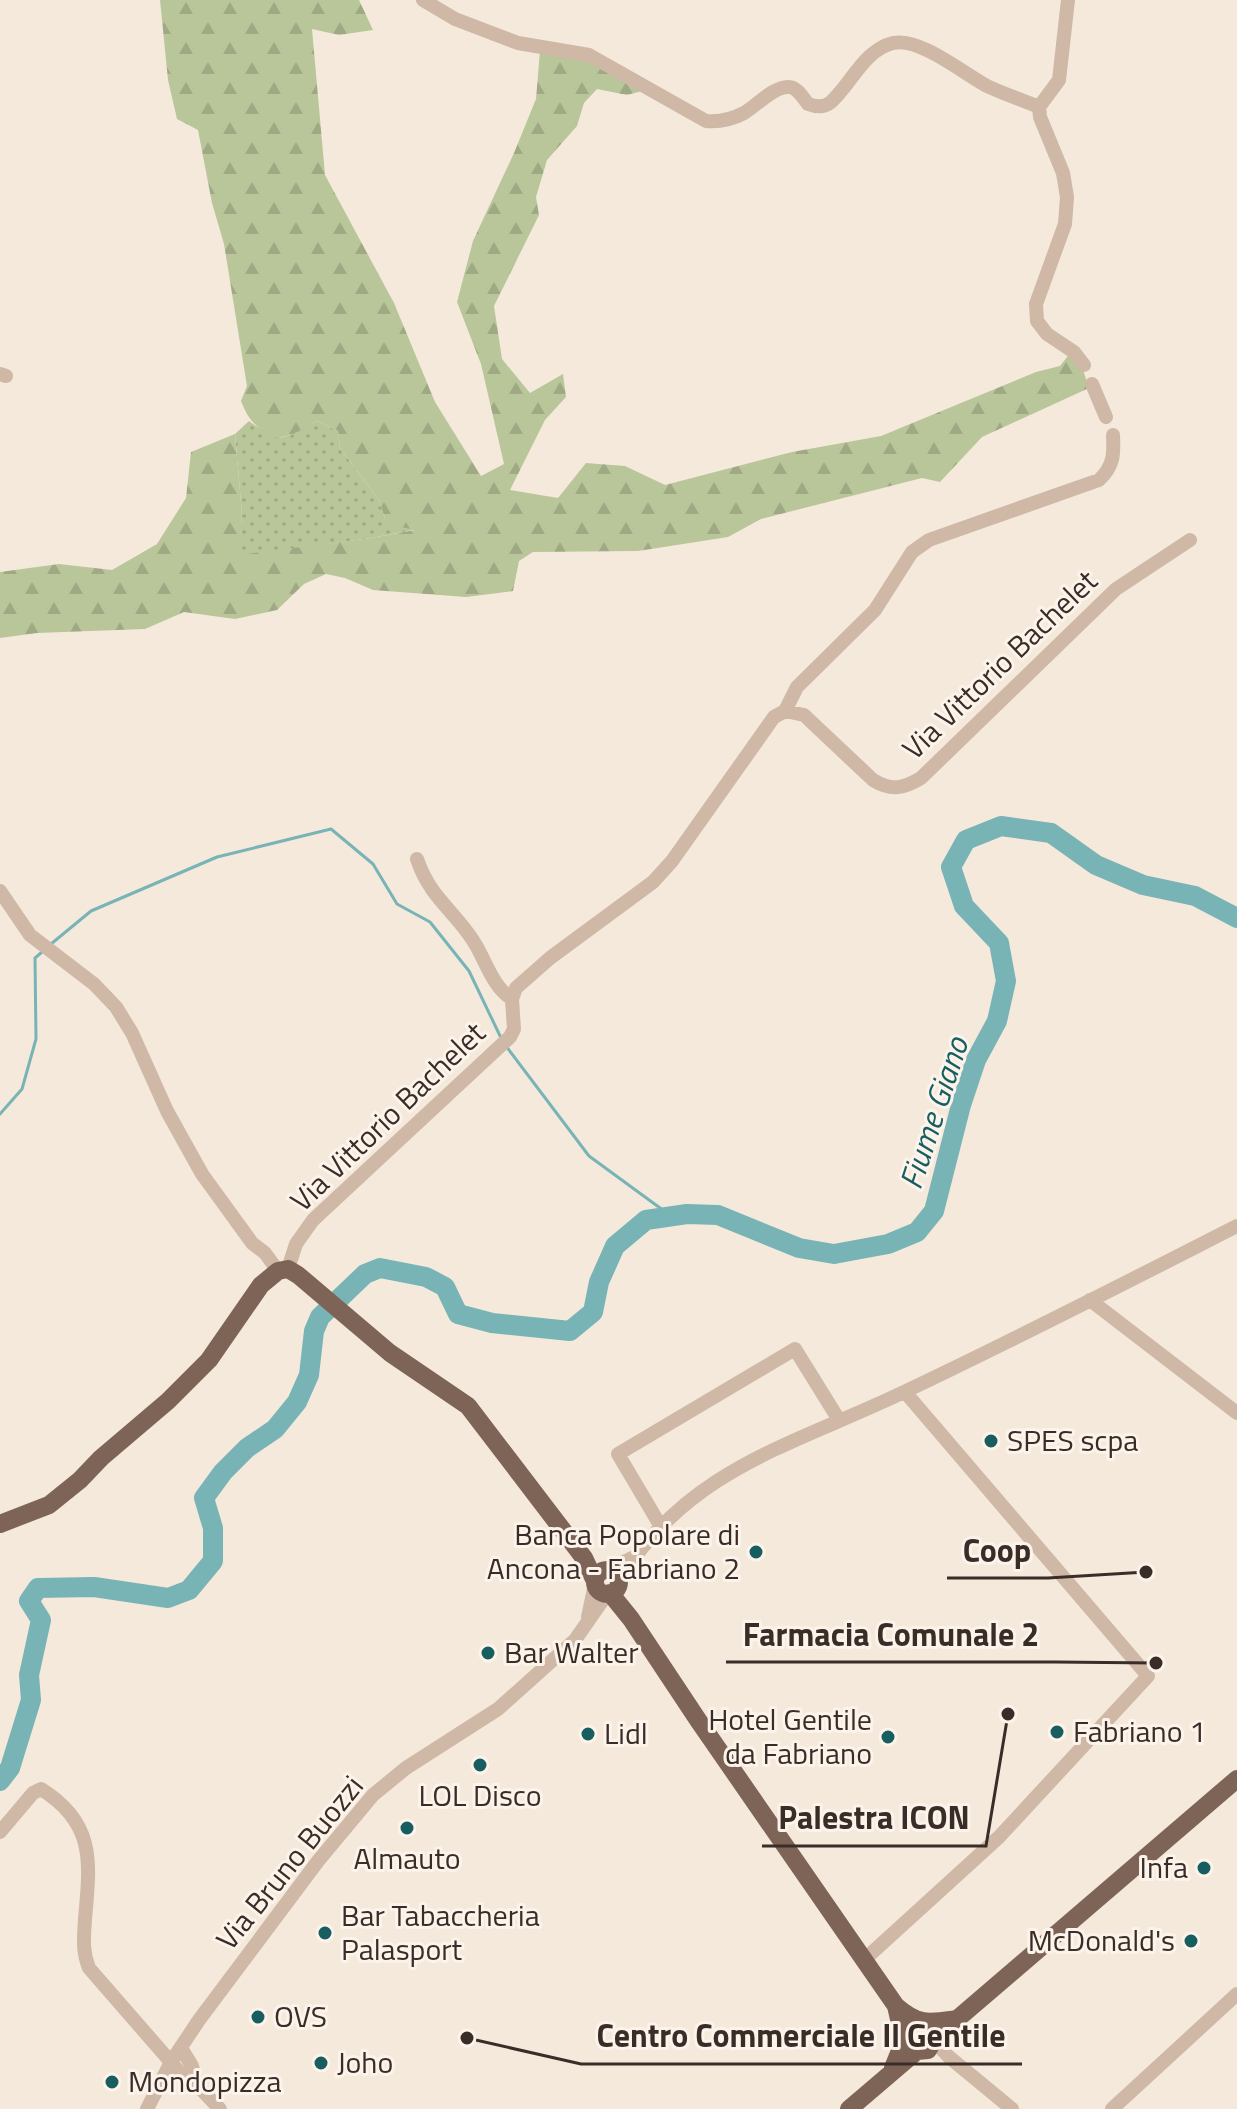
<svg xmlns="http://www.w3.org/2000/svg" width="1237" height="2109" font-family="'Titillium Web',sans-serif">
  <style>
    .grass { fill: url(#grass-dots) }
    .forest { fill: url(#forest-firs) }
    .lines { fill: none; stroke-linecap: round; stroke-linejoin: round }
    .stream { stroke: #78b4b6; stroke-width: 3 }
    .river { stroke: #78b4b6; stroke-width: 20 }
    .minor { stroke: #cfb8a6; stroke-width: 14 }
    .major { stroke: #7e6457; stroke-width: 18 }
    .poi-dot { fill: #185e61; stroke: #fcf3ea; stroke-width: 3 }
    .labels { text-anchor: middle; stroke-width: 6; stroke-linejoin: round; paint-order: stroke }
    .street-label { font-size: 30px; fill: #3a2d28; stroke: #fcf3ea }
    .poi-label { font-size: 30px; fill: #3a2d28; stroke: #fcf3ea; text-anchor: start }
    .water-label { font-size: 32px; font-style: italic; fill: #185e61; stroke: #fcf3ea }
    .leader { fill: none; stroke: #3a2d28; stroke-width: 3 }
    .callout-dot { fill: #3a2d28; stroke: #fcf3ea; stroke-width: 3 }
    .callout-label { font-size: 32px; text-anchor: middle; font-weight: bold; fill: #3a2d28; stroke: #fcf3ea; stroke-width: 6; stroke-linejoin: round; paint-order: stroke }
  </style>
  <defs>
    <pattern id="grass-dots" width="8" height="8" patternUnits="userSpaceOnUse" patternTransform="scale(2)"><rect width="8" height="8" fill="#b8c69a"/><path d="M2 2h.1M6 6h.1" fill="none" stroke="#9faa85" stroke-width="1.8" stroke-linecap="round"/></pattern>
    <pattern id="forest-firs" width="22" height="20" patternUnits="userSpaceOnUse" patternTransform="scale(2)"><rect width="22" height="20" fill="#b8c69a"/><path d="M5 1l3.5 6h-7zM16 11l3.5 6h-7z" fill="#9faa85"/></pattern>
  </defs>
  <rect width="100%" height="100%" fill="#f5e9dc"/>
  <!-- grass -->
  <path class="grass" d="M 249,421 C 283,446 282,439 317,421 L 338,431 L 340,448 L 379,500 L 385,519 L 419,529 L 371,538 L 238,556 L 242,514 L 235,434 Z"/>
  <!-- forest -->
  <path class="forest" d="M 160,0 L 359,0 L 373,30 L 339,35 L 312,29 L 325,175 L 394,303 L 435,402 L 481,476 L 504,464 L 481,364 L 457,302 L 473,241 L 514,153 L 536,99 L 540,51 L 581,58 L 646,90 L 627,95 L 597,89 L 584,103 L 577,126 L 547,160 L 536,197 L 539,215 L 494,306 L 502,359 L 530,393 L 563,374 L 566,397 L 545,420 L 510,490 L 558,498 L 586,463 L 625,466 L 665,485 L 792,452 L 881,436 L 1036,372 L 1060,366 L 1071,352 L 1082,367 L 1089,388 L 982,437 L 940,482 L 922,478 L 761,519 L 728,537 L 638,551 L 533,552 L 519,561 L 513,591 L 466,597 L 373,590 L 345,578 L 326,574 L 304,584 L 277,610 L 235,619 L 184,612 L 145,629 L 37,633 L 0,638 L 0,572 L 59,564 L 112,570 L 157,544 L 186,498 L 191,452 L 235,434 L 242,514 L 239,555 L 371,538 L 415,530 L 392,525 L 385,519 L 379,500 L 340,448 L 338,431 L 317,421 C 300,430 282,445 264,432 C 251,422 247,416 241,401 L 247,386 L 224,244 L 212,203 L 198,130 L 177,119 L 168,80 Z"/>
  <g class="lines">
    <!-- stream -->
    <path class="stream" d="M 51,944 L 91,911 L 217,857 L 331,829 L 373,864 L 397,904 L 430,922 L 469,971 L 502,1040
      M 506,1046 L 589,1156 L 671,1216
      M 0,1114 L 22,1089 L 36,1039 L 35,958 L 42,952"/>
    <!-- river -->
    <path class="river" d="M 0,1781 L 10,1768 L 31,1700 L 29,1675 L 41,1620 L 29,1601 L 38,1588 L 94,1587 L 168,1598 L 189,1590 L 213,1561 L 213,1528 L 204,1498 L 223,1472 L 247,1448 L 275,1429 L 297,1402 L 309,1375 L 314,1331 L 320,1317 L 365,1274 L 380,1268 L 426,1277 L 445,1287 L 458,1314 L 492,1323 L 570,1331 L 593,1312 L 599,1282 L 615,1246 L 646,1220 L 687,1214 L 718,1215 L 799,1248 L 834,1254 L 888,1244 L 917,1232 L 934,1211 L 961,1105 L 976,1060 L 997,1021 L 1006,981 L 999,943 L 964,906 L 951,867 L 966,840 L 1001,826 L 1051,833 L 1096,865 L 1143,885 L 1195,896 L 1237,918"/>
    <!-- minor -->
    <path class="minor" d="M 423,0 L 455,19 L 518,43 L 589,55 L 706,121 C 720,122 731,120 744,113 C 756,106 774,86 789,87 C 797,87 803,98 808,104 C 816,107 824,108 831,102 C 851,84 864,50 893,43 C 920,37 964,74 987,86 C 1004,94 1022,100 1039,107
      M 1068,0 L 1059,80 L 1039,107 L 1040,117 L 1063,173 L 1067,197 L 1065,224 L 1036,304 L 1037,321 L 1047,334 L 1074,352 L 1084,365
      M 0,374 L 6,376
      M 1092,384 L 1106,417
      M 785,711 L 797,687 L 875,610 L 912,552 L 929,540 L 1099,480 C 1114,466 1114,454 1113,435
      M 417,859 C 430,898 454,910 474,942 C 486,961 492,986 512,999
      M 0,891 L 30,935 L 94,984 L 116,1007 L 132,1033 L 167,1111 L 202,1174 L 252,1243 L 265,1253 L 278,1271
      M 288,1269 L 296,1244 L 313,1220 L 510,1037 L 514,1029 L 512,999 L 516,988 L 550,958 L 653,882 L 672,861 L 774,717 L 785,711 L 804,715 L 873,780 C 891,791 903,789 921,778 L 1116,589 L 1190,540
      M 1090,1300 L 1237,1413
      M 660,1525 L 618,1454 L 795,1349 L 839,1420
      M 604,1571 L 632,1558
      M 619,1580 C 690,1467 794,1445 906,1391 C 1018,1338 1127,1282 1237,1226
      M 588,1617 L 595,1584
      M 0,1832 L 33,1793 L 41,1789 C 96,1823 90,1863 85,1919 C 84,1937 82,1951 89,1968 L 183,2076 L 197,2085 L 220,2109
      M 865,1959 L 999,1837 L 1148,1676 L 905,1392
      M 934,2041 L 949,2057 L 1012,2109
      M 181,2048 L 192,2066 L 197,2085
      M 147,2109 L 171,2062 L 199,2020 L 318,1861 L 373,1795 L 406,1768 L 498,1709 L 575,1640 L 607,1594
      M 1112,2109 L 1237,1994"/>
    <!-- major -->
    <path class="major" d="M 0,1524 L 49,1505 L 80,1480 L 101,1458 L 168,1401 L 209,1360 L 261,1285 L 278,1271 L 288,1269 L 298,1275 L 390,1353 L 468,1406 L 584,1558 L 595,1581
      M595 1582a12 12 0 1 1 24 0a12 12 0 1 1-24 0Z
      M 610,1593 L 631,1619 L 698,1720 L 896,2006 C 919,2026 929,2023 958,2019
      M 893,2068 L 904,2041 L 896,2006
      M 849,2109 L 917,2051 L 928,2050 L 935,2038 L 1237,1779"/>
  </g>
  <!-- markers -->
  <g class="poi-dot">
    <circle cx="991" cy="1441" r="8"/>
    <circle cx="756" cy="1552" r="8"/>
    <circle cx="488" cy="1653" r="8"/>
    <circle cx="1057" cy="1732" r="8"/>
    <circle cx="588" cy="1734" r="8"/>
    <circle cx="888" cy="1737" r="8"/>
    <circle cx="480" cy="1765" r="8"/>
    <circle cx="407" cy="1828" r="8"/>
    <circle cx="1204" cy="1868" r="8"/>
    <circle cx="325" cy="1933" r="8"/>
    <circle cx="1191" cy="1941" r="8"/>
    <circle cx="258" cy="2017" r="8"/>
    <circle cx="321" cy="2063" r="8"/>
    <circle cx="112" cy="2082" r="8"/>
  </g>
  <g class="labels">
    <!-- street labels -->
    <g class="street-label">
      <text transform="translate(1000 665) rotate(-44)" y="10">Via Vittorio Bachelet</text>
      <text transform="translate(388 1117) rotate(-44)" y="10">Via Vittorio Bachelet</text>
      <text transform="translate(290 1863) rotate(-51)" y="10">Via Bruno Buozzi</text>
    </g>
    <!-- poi labels -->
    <g class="poi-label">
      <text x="1007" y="1451">SPES scpa</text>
      <text x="740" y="1545" text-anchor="end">Banca Popolare di<tspan x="740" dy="34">Ancona - Fabriano 2</tspan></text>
      <text x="504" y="1663">Bar Walter</text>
      <text x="872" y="1730" text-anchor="end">Hotel Gentile<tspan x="872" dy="34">da Fabriano</tspan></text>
      <text x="1073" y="1742">Fabriano 1</text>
      <text x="604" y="1744">Lidl</text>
      <text x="480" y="1806" text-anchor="middle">LOL Disco</text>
      <text x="407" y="1869" text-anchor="middle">Almauto</text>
      <text x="1188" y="1878" text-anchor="end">Infa</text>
      <text x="341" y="1926">Bar Tabaccheria<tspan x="341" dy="34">Palasport</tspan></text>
      <text x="1175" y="1951" text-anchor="end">McDonald's</text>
      <text x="274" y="2027">OVS</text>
      <text x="337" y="2073">Joho</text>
      <text x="128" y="2092">Mondopizza</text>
    </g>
    <!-- water labels -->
    <g class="water-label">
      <text transform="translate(934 1113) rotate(-72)" y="11">Fiume Giano</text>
    </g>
  </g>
  <!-- callouts -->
  <path class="leader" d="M1146 1572L1048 1578H947M1156 1663L1055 1662H726M1008 1714L986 1846H762M467 2038L581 2064H1022"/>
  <g class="callout-dot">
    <circle cx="1146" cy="1572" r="8"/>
    <circle cx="1156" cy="1663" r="8"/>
    <circle cx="1008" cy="1714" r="8"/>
    <circle cx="467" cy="2038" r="8"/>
  </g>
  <g class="callout-label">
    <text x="997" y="1562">Coop</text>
    <text x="891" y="1646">Farmacia Comunale 2</text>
    <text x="874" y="1829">Palestra ICON</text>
    <text x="801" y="2047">Centro Commerciale Il Gentile</text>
  </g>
</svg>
